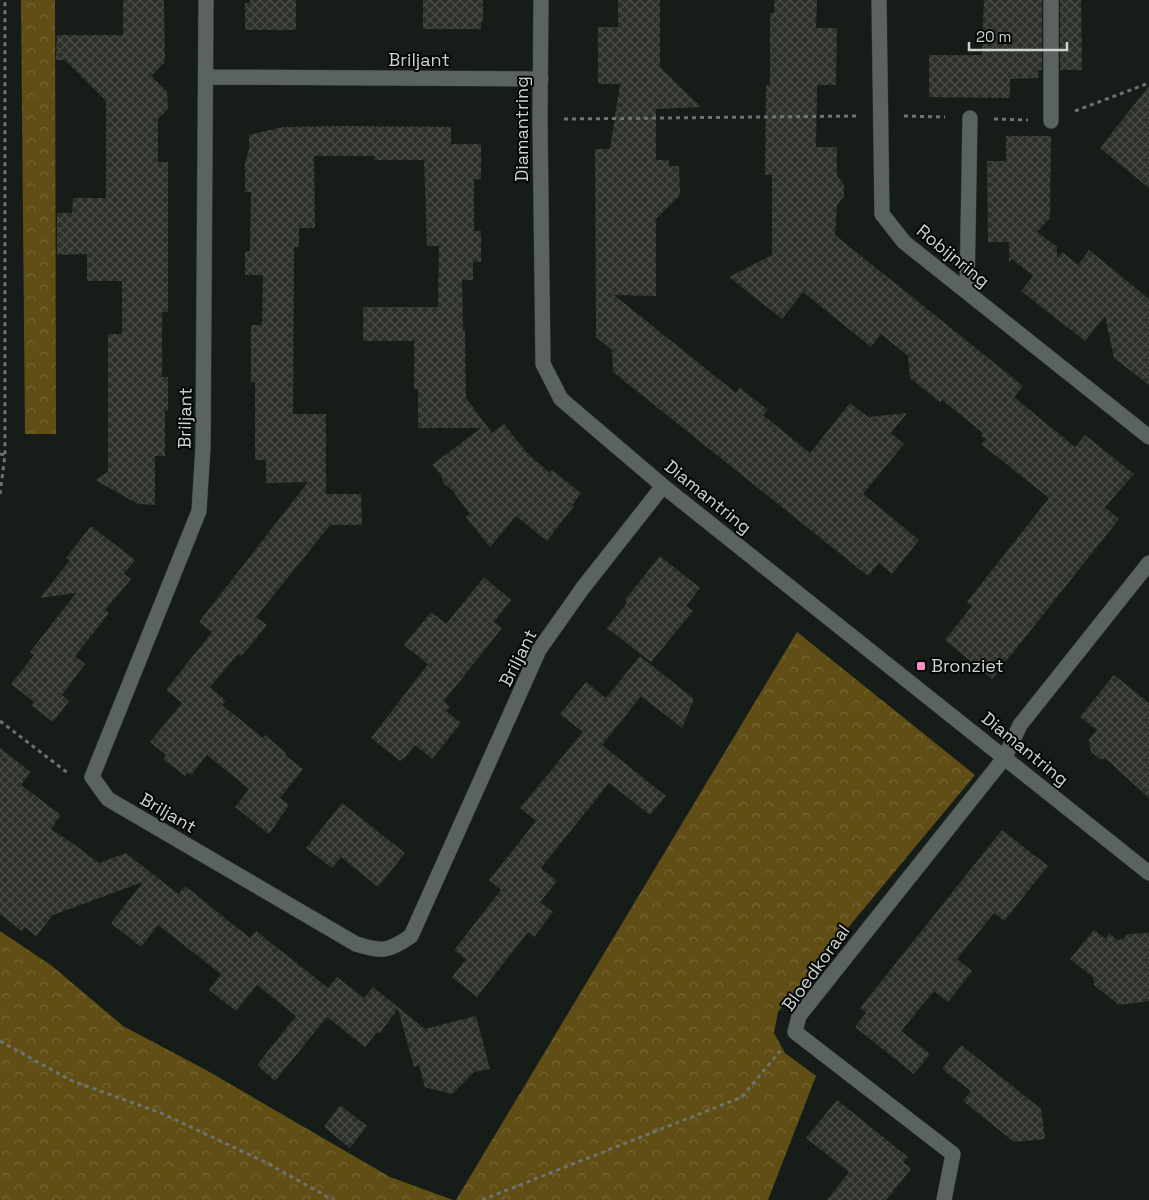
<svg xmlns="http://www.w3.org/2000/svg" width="1149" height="1200" font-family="'Space Grotesk',sans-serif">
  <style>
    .forest { fill: url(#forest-crowns) }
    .building { fill: url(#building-cross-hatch) }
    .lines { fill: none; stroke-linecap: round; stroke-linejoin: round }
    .minor-casing { stroke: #343836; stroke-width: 16 }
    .path { stroke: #6d7370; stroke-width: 3; stroke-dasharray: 4 4; stroke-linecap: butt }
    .minor { stroke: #5b635e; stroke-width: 15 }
    .poi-dot { fill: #fb8fc4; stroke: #040705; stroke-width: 2 }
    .labels { text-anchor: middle; stroke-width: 4; stroke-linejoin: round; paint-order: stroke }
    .street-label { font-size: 18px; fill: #ced3d0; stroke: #040705 }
    .poi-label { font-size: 18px; fill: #ced3d0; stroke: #040705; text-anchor: start }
  </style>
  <defs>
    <pattern id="forest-crowns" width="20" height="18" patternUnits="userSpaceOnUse" patternTransform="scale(1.25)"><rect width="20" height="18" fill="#604e15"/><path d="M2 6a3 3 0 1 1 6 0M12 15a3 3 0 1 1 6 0" fill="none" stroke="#766736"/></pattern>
    <pattern id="building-cross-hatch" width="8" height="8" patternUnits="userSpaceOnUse" patternTransform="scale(1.25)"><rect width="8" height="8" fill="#2d3028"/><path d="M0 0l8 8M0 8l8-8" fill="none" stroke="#4a4d46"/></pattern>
  </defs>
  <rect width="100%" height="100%" fill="#161d19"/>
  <!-- forest -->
  <path class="forest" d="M 21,0 L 55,0 L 56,434 L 25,434 Z
    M 797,632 L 975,775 L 778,1012 L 774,1033 L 785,1053 L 816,1076 L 768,1200 L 456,1200 Z
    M 0,931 L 52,966 L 123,1026 L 206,1070 L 390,1177 L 453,1200 L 0,1200 Z"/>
  <!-- building -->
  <path class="building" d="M 123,0 L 164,0 L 165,62 L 151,76 L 167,91 L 168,109 L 158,119 L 158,162 L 168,162 L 168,312 L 162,312 L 162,377 L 168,377 L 168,411 L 165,411 L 165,456 L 155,456 L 155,505 L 138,504 L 95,480 L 108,472 L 108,334 L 122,334 L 122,281 L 87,281 L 87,254 L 57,255 L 57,213 L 72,213 L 73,198 L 106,198 L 106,101 L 65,60 L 56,60 L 57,35 L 123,35 Z
    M 250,0 L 296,0 L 296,30 L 245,30 L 245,3 L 250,3 Z
    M 423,0 L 483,0 L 483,20 L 481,22 L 481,29 L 423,29 Z
    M 618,0 L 660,0 L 660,67 L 701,107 L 656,109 L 656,160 L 669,160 L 669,166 L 679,166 L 680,195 L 656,219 L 656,296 L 614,295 L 736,393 L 740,388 L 768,410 L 763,415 L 810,453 L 850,403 L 868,417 L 907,413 L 891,433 L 904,444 L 863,494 L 919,540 L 892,574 L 879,563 L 868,576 L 613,372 L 612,350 L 596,337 L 595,149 L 610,149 L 620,84 L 598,84 L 598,27 L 618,27 Z
    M 774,0 L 817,0 L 816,28 L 837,28 L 836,85 L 817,85 L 816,147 L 837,147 L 837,176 L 844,185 L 844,196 L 837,205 L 835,235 L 1023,386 L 1014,397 L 1075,447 L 1085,435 L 1134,474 L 1105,507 L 1119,519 L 992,679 L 945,640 L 972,606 L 967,602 L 1049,498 L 981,444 L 986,439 L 981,436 L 983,433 L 942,400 L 940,402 L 910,378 L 908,356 L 881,334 L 871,347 L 803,292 L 782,319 L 729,277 L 772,255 L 772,175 L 765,175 L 766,85 L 770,85 L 770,13 L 774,13 Z
    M 984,0 L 1042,0 L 1042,70 L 1038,70 L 1039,78 L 1010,79 L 1010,98 L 929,97 L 929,55 L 982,55 Z
    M 1060,0 L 1081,0 L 1082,70 L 1060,70 Z
    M 1149,86 L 1149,188 L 1100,148 Z
    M 343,126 L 451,127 L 451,144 L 481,144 L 481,179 L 474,180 L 474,231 L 481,231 L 481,262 L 473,261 L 473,280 L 462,280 L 463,330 L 465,330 L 466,398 L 492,433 L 504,424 L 527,453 L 550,473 L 552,470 L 581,493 L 572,505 L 574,506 L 547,541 L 516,516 L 490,547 L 466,517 L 470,514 L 451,489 L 444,484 L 441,475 L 432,465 L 481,428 L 418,428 L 418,389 L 414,389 L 414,341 L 363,341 L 363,307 L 438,307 L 439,246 L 427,246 L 424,160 L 375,160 L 375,156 L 314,156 L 315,228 L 299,228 L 299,247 L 294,247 L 293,414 L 326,414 L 326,494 L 361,494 L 362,525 L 330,525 L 256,617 L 267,625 L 241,657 L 238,654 L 210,687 L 226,701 L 222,705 L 263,738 L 265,735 L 286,753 L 285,755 L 303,769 L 280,798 L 289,805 L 269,834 L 235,807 L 249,789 L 207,755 L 191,775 L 187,772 L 185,776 L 163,759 L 166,755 L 150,742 L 182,703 L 166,690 L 212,632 L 199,622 L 308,482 L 266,483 L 266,460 L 255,460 L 255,382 L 251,382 L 251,325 L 262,325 L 263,275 L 245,275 L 245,252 L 250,251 L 251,192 L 245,192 L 245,163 L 249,149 L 249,135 L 283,127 Z
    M 1006,136 L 1051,136 L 1050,218 L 1037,232 L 1057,247 L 1057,259 L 1062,252 L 1078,265 L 1089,250 L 1149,299 L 1149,385 L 1114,358 L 1105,316 L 1085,341 L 1021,291 L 1033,276 L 1012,259 L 1009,262 L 1009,242 L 988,242 L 987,161 L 1006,161 Z
    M 91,526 L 135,560 L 124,574 L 131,579 L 105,610 L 109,613 L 75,656 L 85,664 L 62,695 L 69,701 L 53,722 L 32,706 L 34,702 L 11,684 L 34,655 L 30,652 L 76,593 L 40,598 L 70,560 L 66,558 Z
    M 660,556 L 700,588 L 686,606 L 693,611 L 651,662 L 607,628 L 627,603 L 625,600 Z
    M 484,577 L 511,600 L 494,622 L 502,628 L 444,701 L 450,707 L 446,711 L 461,723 L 432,759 L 415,745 L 404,759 L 403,758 L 400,761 L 371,738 L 428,664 L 404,645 L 431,612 L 446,624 Z
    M 640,656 L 694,699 L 682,728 L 641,696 L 602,745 L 666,796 L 650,815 L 609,783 L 541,868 L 557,881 L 540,902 L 553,912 L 534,937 L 528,932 L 477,997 L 452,977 L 466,959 L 454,950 L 501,890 L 489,880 L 536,821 L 520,808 L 583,732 L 560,714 L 586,682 L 606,698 Z
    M 1114,675 L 1149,703 L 1149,798 L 1106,759 L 1100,759 L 1091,752 L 1089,739 L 1097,730 L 1080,717 Z
    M 0,748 L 31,772 L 21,785 L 61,815 L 51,829 L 75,845 L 99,863 L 126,853 L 178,894 L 185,886 L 250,938 L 256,931 L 328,988 L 337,977 L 364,998 L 373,987 L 425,1029 L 476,1016 L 490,1069 L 474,1072 L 452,1094 L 425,1087 L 419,1065 L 414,1067 L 398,1009 L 379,1034 L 377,1032 L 365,1047 L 327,1017 L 275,1081 L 257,1065 L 296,1016 L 257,985 L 236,1011 L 209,990 L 221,974 L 158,925 L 141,947 L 111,923 L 143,882 L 53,915 L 36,936 L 25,927 L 22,931 L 0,914 Z
    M 342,803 L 405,853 L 378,887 L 341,857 L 332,868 L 306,848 Z
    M 1002,830 L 1048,866 L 1004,921 L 994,913 L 957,959 L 972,971 L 948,1002 L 934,991 L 901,1031 L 930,1054 L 914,1074 L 855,1027 L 866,1013 L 860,1008 Z
    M 1094,930 L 1106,939 L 1109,933 L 1118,941 L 1120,939 L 1122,940 L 1127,934 L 1149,933 L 1149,1001 L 1119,1005 L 1094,985 L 1093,977 L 1070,959 Z
    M 961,1045 L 1041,1109 L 1045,1139 L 1014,1142 L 963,1101 L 971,1091 L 942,1069 Z
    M 837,1100 L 908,1157 L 903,1162 L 911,1169 L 886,1200 L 827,1200 L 849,1172 L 806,1138 Z
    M 340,1105 L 367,1126 L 350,1148 L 324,1127 Z"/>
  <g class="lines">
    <!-- minor casing -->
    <g class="minor-casing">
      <path id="minor" d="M 206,0 L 203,447 L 199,511 L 92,777 L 108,799 L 356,944 C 382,952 388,952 411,936 L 539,650 L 582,589 L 663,486
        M 541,0 L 540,119 L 543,364 L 561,399 L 663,486 L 1149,873
        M 879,0 L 882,214 L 904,242 L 1149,437
        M 206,77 L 541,79
        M 1051,121 L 1051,0
        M 967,292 L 970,118
        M 944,1200 L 953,1154 L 795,1032 L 799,1016 L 1005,757 L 1020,725 L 1149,563"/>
    </g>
    <!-- path -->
    <path class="path" d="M 1075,111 L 1149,83
      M 904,116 L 945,117
      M 564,119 L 858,116
      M 994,119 L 1028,120
      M 0,454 L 5,455
      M 0,494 L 5,455 L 5,0
      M 0,721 L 69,774
      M 0,1041 L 70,1080 L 161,1113 L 267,1163 L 333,1200
      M 482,1200 L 742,1097 L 780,1051"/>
    <!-- minor -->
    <use href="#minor" class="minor"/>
  </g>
  <!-- markers -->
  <rect class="poi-dot" x="916" y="661" width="10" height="10" rx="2.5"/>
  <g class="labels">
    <!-- street labels -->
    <g class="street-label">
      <text x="419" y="66">Briljant</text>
      <text transform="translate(522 129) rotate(-90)" y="6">Diamantring</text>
      <text transform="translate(953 256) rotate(39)" y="6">Robijnring</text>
      <text transform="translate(185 418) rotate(-89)" y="6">Briljant</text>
      <text transform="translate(708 497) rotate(39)" y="6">Diamantring</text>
      <text transform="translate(518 658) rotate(-63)" y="6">Briljant</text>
      <text transform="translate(1025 749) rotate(39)" y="6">Diamantring</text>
      <text transform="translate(168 813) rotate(30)" y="6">Briljant</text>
      <text transform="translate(816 968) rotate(-54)" y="6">Bloedkoraal</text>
    </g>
    <!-- poi labels -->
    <g class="poi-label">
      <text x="931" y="672">Bronziet</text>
    </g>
  </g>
  <!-- scale -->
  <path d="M969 42v8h98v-8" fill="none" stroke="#ced3d0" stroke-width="2.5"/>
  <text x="976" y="42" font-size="15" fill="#ced3d0" stroke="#040705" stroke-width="4" paint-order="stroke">20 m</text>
</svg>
